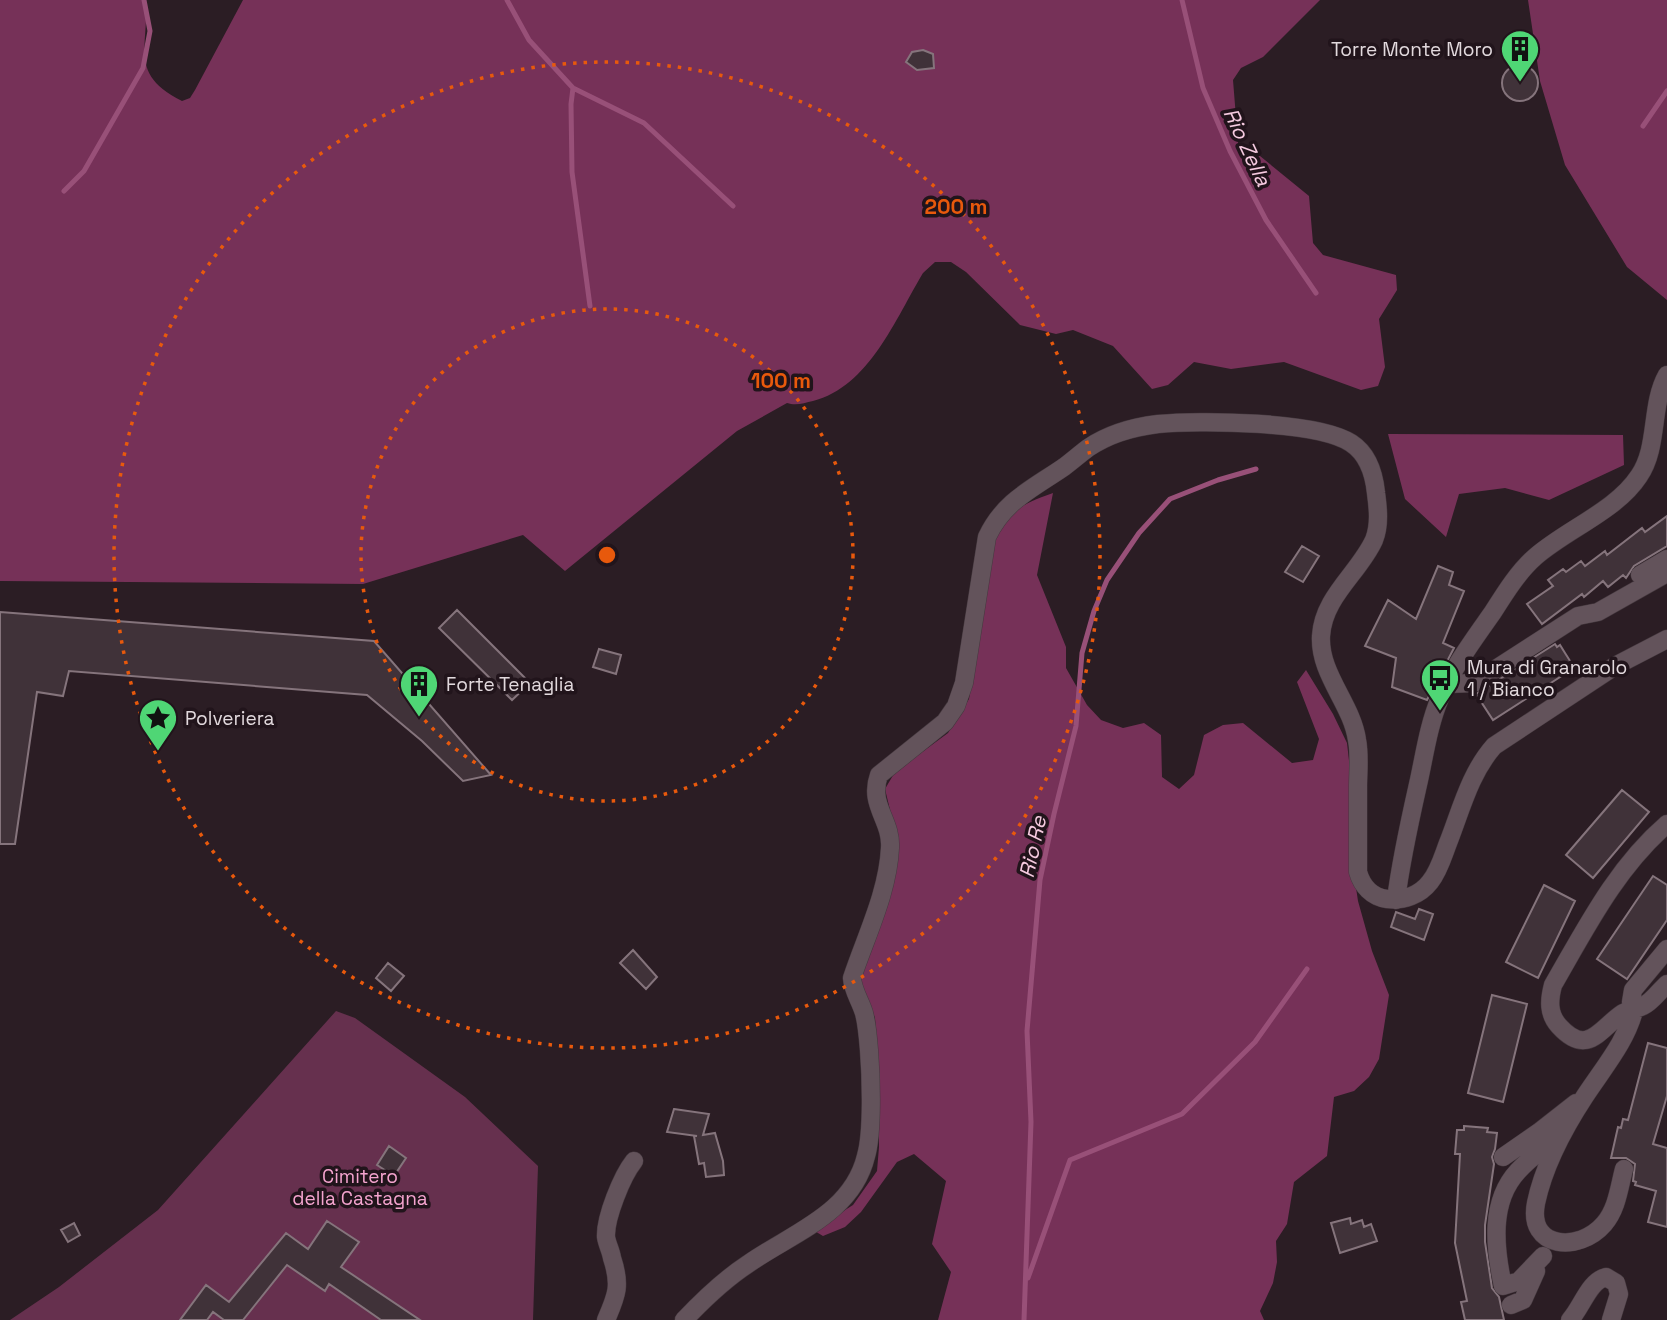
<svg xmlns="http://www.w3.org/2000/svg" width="1667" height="1320" font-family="'Space Grotesk',sans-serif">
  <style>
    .green { fill: #66304e }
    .forest { fill: #763158 }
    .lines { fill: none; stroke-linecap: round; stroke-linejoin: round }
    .stream { stroke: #985078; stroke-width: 5 }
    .building { fill: #403239; stroke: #85747c; stroke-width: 2 }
    .minor-casing { stroke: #45393f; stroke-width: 19 }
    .minor { stroke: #63535b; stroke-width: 18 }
    .ring { fill: none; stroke: #e8590c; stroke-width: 3.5; stroke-dasharray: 3.5 7 }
    .labels { text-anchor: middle; stroke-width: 7; stroke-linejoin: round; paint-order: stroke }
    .poi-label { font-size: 19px; fill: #e2d9dd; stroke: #21141b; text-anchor: start }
    .park-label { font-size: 19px; fill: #f5a4cf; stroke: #21141b }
    .water-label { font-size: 21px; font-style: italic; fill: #f6cbe0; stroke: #21141b }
    .centre { fill: #e8590c; stroke: #21141b; stroke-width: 3.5 }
    .ring-label { font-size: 21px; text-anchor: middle; font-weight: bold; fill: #e8590c; stroke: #21141b; stroke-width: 7; stroke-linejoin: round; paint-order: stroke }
  </style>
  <rect width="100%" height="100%" fill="#2b1d24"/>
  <!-- green -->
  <path class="green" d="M 336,1011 L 355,1018 L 465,1097 L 538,1166 L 533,1320 L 10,1320 L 59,1287 L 158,1210 Z"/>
  <!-- forest -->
  <path class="forest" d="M 0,0 L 146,0 C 149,47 128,74 182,101 L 190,98 L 195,90 L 243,0 L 1320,0 L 1263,57 L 1241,68 L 1233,80 L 1239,155 L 1260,156 L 1309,196 L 1313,243 L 1323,255 L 1396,275 L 1397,290 L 1379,319 L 1385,367 L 1378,386 L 1361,390 L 1284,362 L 1231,369 L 1194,362 L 1168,385 L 1152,389 L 1113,346 L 1073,330 L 1056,334 L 1020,325 L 966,272 L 951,262 L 935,262 L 923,273 C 896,318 869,387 813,401 C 804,403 796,406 787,403 L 737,431 L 565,571 L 523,535 L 363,584 L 0,581 Z
    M 1528,0 L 1667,0 L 1667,300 L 1627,267 L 1565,165 L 1540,81 Z
    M 1388,434 L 1623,435 L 1624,465 L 1549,500 L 1505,488 L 1459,494 L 1446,537 L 1405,499 Z
    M 1053,493 L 1037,575 L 1066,647 L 1066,668 L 1087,705 L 1101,720 L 1123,728 L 1144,723 L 1161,735 L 1162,777 L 1179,789 L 1194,775 L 1204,735 L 1223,725 L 1243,723 L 1292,763 L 1313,760 L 1319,739 L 1297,682 L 1306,670 L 1333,714 L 1347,743 L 1351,778 L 1349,841 L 1358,901 L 1372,951 L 1389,995 L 1379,1059 L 1369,1077 L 1354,1091 L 1334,1097 L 1327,1156 L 1294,1182 L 1287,1224 L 1276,1241 L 1277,1262 L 1273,1283 L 1260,1311 L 1264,1320 L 938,1320 L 951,1272 L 932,1244 L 946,1181 L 914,1154 L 897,1162 L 861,1212 L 845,1227 L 823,1236 L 813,1230 L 853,1205 L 877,1171 L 879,1147 L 878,1078 L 875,1018 L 860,979 L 897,839 L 885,789 L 895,772 L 948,733 L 969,699 L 996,534 C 1015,508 1022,504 1053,493 Z"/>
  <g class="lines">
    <!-- stream -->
    <path class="stream" d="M 507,0 L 529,40 L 573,88 L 571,104 L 572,172 L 590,306
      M 1182,0 L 1203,88 L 1230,151 L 1266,220 L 1316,293
      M 573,88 L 644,123 L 733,206
      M 1643,126 L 1667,91
      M 64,191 L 84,171 L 143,68 L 150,31 L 144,0
      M 1028,1278 L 1070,1160 L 1182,1114 L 1255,1042 L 1307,969
      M 1024,1320 L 1031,1122 L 1027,1031 L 1040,880 L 1054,814 L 1076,726 L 1082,653 L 1094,611 L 1107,580 L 1139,533 L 1170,499 L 1218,480 L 1256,469"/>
  </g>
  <!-- building -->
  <path class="building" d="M 923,50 L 933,54 L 934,68 L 917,70 L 906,62 L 912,52 Z
    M1502 83a18 18 0 1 1 36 0a18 18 0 1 1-36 0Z
    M 1667,516 L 1667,546 L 1634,566 L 1626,578 L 1623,575 L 1608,587 L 1603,581 L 1584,597 L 1582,594 L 1542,624 L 1527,604 L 1553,586 L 1548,580 L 1563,569 L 1566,572 L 1581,561 L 1585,566 L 1605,551 L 1607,555 L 1642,528 L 1645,532 Z
    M 1302,546 L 1319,556 L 1303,582 L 1285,572 Z
    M 1438,566 L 1453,572 L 1449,585 L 1464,591 L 1443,643 L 1454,648 L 1427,700 L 1392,687 L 1396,658 L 1365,646 L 1388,600 L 1416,619 Z
    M 457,610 L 530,683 L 512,700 L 439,628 Z
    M 0,612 L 374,641 L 491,775 L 463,781 L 422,741 L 367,695 L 69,671 L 63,696 L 37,692 L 15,844 L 0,844 Z
    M 1555,644 L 1557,647 L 1560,645 L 1565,653 L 1572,664 L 1568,666 L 1571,670 L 1493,720 L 1476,694 Z
    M 599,649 L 621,655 L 616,674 L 593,667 Z
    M 1622,790 L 1649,812 L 1593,878 L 1566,855 Z
    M 1653,876 L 1667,885 L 1667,920 L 1627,979 L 1597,959 Z
    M 1544,885 L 1575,901 L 1538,978 L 1506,962 Z
    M 1419,909 L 1433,914 L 1424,940 L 1391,927 L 1396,912 L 1415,919 Z
    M 633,950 L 657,977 L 646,989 L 620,963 Z
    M 388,963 L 404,976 L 391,991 L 376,978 Z
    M 1492,995 L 1527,1004 L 1503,1102 L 1468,1093 Z
    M 1648,1043 L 1667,1048 L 1667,1096 L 1653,1144 L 1667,1148 L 1667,1227 L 1648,1222 L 1656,1191 L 1635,1185 L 1636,1182 L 1633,1181 L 1635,1164 L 1626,1158 L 1611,1158 L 1618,1127 L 1621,1128 L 1623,1119 L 1628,1120 Z
    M 674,1109 L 709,1114 L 703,1135 L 715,1133 L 723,1161 L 724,1175 L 706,1177 L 704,1163 L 699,1164 L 694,1136 L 697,1136 L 667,1132 Z
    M 1464,1126 L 1488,1128 L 1487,1132 L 1497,1133 L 1495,1149 L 1492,1157 L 1494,1164 L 1485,1225 L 1485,1242 L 1492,1288 L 1499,1297 L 1504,1320 L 1465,1320 L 1461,1302 L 1467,1301 L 1455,1243 L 1460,1154 L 1455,1154 L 1457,1130 L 1464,1130 Z
    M 389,1146 L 406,1158 L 394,1176 L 377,1165 Z
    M 1350,1218 L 1351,1224 L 1362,1220 L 1364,1227 L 1371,1224 L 1377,1241 L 1340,1253 L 1331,1223 Z
    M 327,1221 L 359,1242 L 341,1267 L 420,1320 L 381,1320 L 329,1284 L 325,1291 L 287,1265 L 243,1320 L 224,1320 L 213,1312 L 207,1320 L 180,1320 L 206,1285 L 229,1302 L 286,1233 L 308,1249 Z
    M 74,1223 L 80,1235 L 68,1242 L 61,1230 Z"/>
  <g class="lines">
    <!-- minor casing -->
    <g class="minor-casing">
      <path id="minor" d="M 1640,575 L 1667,559
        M 1447,684 L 1474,683 L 1578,616 L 1598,612 L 1667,573
        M 1667,824 C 1616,868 1586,928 1553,985 C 1549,1000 1548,1014 1559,1026 C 1588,1058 1600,1028 1623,1013 C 1630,1009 1636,1010 1643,1006 C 1652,1002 1660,990 1667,984
        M 1396,900 C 1401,859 1410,820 1419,780 C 1425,752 1429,724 1440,698 C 1453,667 1474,639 1493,612 C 1505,593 1518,572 1535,557 C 1567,529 1616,511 1639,476 C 1659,447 1650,405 1667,375
        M 1503,1157 L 1539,1132 L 1576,1103
        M 1624,1169 C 1619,1188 1617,1209 1604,1224 C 1579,1253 1527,1249 1536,1203 C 1544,1165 1564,1128 1585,1096 C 1604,1067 1627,1041 1635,1007 L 1631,1002 L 1633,990 L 1667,949
        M 1543,1256 L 1519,1281 L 1503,1286 C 1495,1249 1489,1202 1518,1171 C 1530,1158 1545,1147 1559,1135
        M 1511,1305 L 1523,1300 L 1536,1271
        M 606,1320 C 617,1295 621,1285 612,1258 C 611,1251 607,1244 606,1237 C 605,1218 622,1176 634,1161
        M 684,1320 C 703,1300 725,1279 748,1264 C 792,1233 852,1214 866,1156 C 873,1132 871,1075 869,1050 C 868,1038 867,1024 864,1013 C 860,1000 853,991 852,978 C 866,936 888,892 890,848 C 892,820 868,805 879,775 L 945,722 L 956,706 L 964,683 L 987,537 C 1004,501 1032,489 1064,467 C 1072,461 1080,454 1088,448 C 1110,433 1133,427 1158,424 C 1198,420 1318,421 1351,443 C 1368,454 1374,473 1376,493 C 1378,508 1380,525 1374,540 C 1359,573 1323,597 1321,636 C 1319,674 1352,704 1357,740 C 1360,755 1358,772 1358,787 C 1358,815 1358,844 1358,872 C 1362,886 1372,897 1387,899 C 1404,901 1420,895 1430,882 C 1439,871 1443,856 1448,843 C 1461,810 1470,773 1494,746 L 1615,666 L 1667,639
        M 1570,1320 C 1582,1307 1589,1281 1606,1277 L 1616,1283 L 1619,1294 L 1611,1320"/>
    </g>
    <!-- minor -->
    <use href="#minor" class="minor"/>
  </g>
  <!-- distance rings -->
  <g class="ring">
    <circle cx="607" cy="555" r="246"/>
    <circle cx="607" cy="555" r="493"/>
  </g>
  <!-- icons -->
  <defs>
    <g id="building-pin" transform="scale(2.0125)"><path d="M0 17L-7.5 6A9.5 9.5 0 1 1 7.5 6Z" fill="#4fd675" stroke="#21141b"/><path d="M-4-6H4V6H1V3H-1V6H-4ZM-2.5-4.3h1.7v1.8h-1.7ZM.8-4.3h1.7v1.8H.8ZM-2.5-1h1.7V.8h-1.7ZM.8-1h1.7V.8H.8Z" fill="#111"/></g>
    <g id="bus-pin" transform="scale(2.0125)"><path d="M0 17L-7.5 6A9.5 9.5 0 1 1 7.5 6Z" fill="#4fd675" stroke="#21141b"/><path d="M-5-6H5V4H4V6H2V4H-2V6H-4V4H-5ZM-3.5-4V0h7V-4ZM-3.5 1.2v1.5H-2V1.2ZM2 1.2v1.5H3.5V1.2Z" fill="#111"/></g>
    <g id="sight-pin" transform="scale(2.0125)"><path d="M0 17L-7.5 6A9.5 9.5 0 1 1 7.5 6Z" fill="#4fd675" stroke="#21141b"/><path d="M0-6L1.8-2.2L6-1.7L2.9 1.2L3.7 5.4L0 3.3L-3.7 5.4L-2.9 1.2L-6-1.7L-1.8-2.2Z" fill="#111"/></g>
  </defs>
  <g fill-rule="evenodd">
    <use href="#building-pin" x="1520" y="49"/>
    <use href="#bus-pin" x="1440" y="678"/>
    <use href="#building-pin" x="419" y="684"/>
    <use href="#sight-pin" x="158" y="718"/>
  </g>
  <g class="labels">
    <!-- poi labels -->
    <g class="poi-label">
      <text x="1493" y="56" text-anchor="end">Torre Monte Moro</text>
      <text x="1467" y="674">Mura di Granarolo<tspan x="1467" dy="22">1 / Bianco</tspan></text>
      <text x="446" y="691">Forte Tenaglia</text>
      <text x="185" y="725">Polveriera</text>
    </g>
    <!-- park labels -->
    <g class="park-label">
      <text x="360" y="1183">Cimitero<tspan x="360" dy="22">della Castagna</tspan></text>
    </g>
    <!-- water labels -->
    <g class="water-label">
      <text transform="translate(1247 147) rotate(65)" y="7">Rio Zella</text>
      <text transform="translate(1033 847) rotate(-78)" y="7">Rio Re</text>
    </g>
  </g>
  <circle cx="607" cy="555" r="10" class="centre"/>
  <g class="ring-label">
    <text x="956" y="214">200 m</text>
    <text x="781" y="388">100 m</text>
  </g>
</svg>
